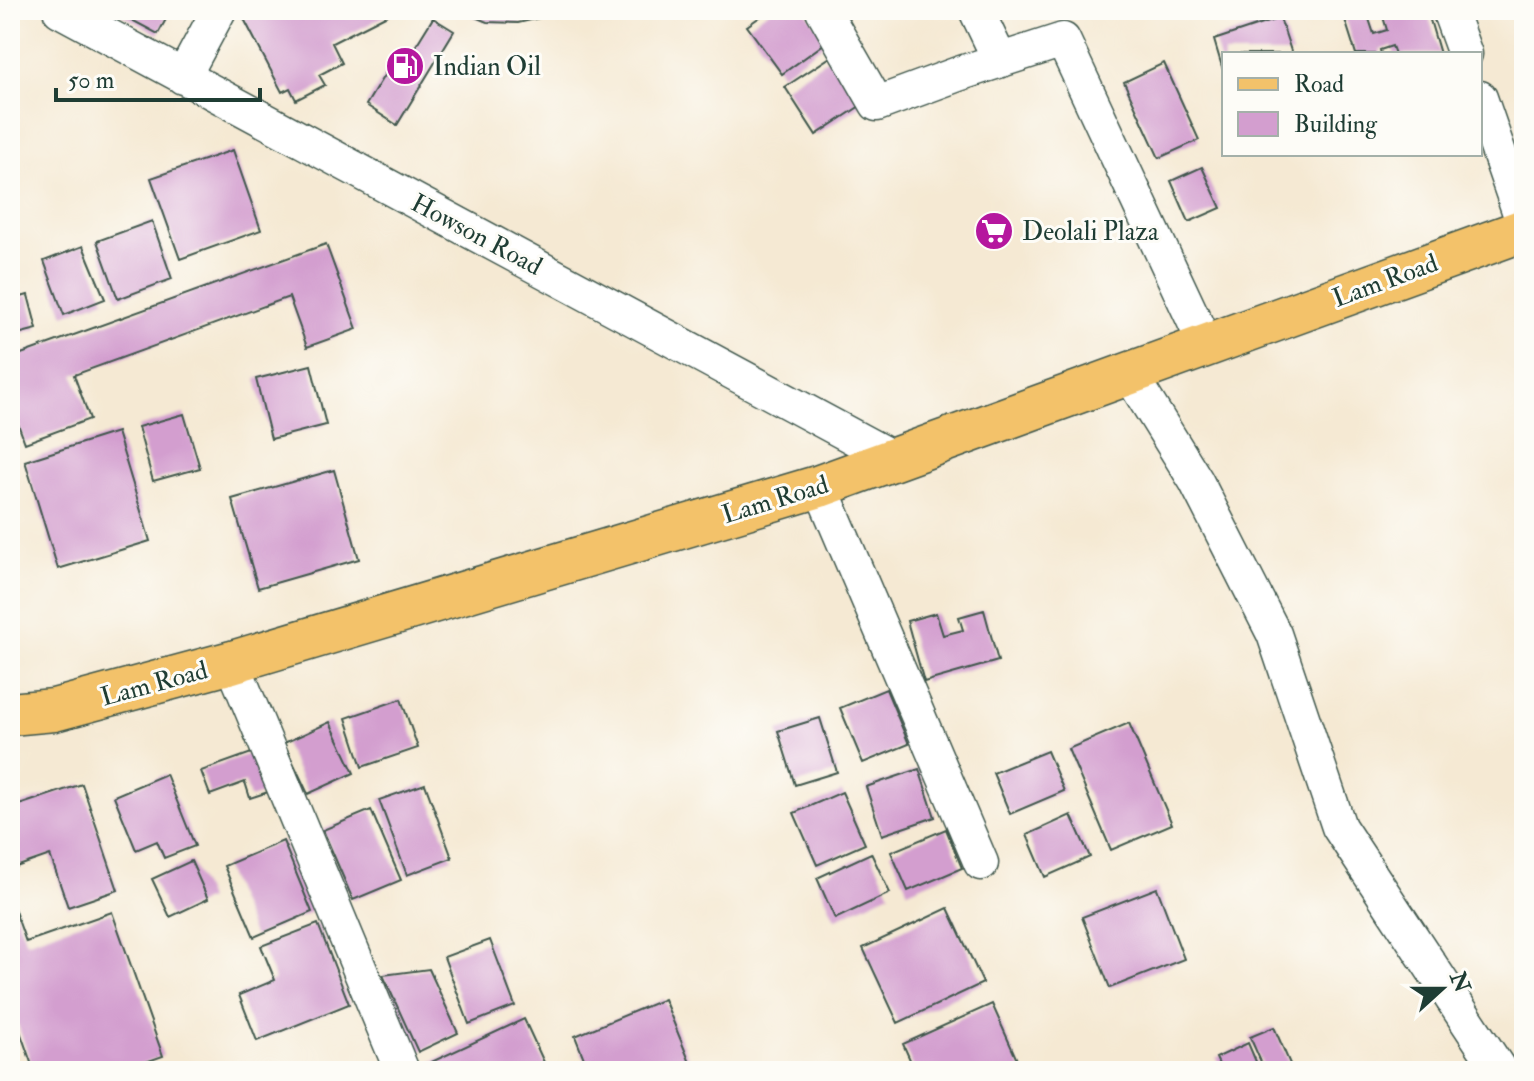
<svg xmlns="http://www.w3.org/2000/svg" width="1534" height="1081" font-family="'IM FELL Double Pica',serif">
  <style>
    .building { fill: #d39ecf }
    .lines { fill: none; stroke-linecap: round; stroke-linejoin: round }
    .minor-casing { stroke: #3f574c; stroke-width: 37 }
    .major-casing { stroke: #3f574c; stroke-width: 45 }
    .minor { stroke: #fff; stroke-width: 34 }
    .major { stroke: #f3c26a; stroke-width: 42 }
    .labels { text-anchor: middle; stroke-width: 6; stroke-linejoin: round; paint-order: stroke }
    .poi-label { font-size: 26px; fill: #1f3d34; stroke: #fdfcf7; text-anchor: start }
    .street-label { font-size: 26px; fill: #1f3d34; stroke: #fdfcf7 }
  </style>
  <rect width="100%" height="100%" fill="#fdfcf7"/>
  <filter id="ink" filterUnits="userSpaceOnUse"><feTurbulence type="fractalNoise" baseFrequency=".0125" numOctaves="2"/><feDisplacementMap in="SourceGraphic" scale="16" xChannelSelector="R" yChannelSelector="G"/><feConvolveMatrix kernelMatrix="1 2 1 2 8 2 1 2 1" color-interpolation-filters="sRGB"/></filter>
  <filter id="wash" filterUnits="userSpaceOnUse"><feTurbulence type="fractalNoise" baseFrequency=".006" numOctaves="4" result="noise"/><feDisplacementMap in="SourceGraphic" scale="32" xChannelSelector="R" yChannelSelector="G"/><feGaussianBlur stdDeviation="1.8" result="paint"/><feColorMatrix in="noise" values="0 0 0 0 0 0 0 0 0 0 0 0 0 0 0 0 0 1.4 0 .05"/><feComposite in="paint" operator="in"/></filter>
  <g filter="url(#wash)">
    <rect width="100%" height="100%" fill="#f5e9d3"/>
    <g id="blocks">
      <!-- building -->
      <path class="building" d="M 113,10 L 171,10 L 158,34 Z
        M 246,10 L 397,10 L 332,43 L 342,63 L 319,75 L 325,85 L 296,100 L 290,88 L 282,92 L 241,13 Z
        M 458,10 L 558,10 L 548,16 L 518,23 L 487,22 Z
        M 770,10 L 805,10 L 828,41 L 782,74 L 747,26 Z
        M 1342,10 L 1366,10 L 1374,34 L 1387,30 L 1381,10 L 1427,10 L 1440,54 L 1395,54 L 1392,46 L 1380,50 L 1381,54 L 1356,54 Z
        M 433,18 L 454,31 L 397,125 L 366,105 L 397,54 L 407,60 Z
        M 1280,18 L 1292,54 L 1224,54 L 1223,70 L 1214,40 Z
        M 832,56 L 863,104 L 816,135 L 785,87 Z
        M 1164,63 L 1199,140 L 1159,158 L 1124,82 Z
        M 233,150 L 261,230 L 180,259 L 151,178 Z
        M 1202,167 L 1221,208 L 1189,222 L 1171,181 Z
        M 152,221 L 172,279 L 118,299 L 97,241 Z
        M 326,244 L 357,329 L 307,347 L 289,297 L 74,375 L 90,419 L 25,443 L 10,402 L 10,358 Z
        M 83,246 L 105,299 L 64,315 L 44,261 Z
        M 28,295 L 37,329 L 10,336 L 10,300 Z
        M 311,365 L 326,425 L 271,439 L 256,379 Z
        M 184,414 L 200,468 L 153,481 L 138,427 Z
        M 117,432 L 150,541 L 58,569 L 25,461 Z
        M 334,470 L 359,559 L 258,588 L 232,499 Z
        M 984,610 L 998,661 L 924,682 L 907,621 L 936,613 L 943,635 L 963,630 L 959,617 Z
        M 886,689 L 909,744 L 863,763 L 840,708 Z
        M 401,699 L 418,748 L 362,767 L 346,718 Z
        M 820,718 L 837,772 L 795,785 L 778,731 Z
        M 330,722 L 354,773 L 308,794 L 284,743 Z
        M 1129,723 L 1172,824 L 1111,850 L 1068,749 Z
        M 257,751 L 271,791 L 250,798 L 245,782 L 210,795 L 201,771 Z
        M 1047,751 L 1064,791 L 1010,814 L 993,773 Z
        M 919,769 L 935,817 L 882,835 L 866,787 Z
        M 166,774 L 195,846 L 164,858 L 157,841 L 136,850 L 114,796 Z
        M 82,784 L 118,890 L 68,907 L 50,855 L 10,869 L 10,808 Z
        M 425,784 L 452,858 L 407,875 L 379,800 Z
        M 842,792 L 865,844 L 817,865 L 794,813 Z
        M 371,810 L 401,880 L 353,900 L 323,830 Z
        M 1071,815 L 1090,857 L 1045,877 L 1027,835 Z
        M 946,829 L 962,868 L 908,891 L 891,852 Z
        M 283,841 L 312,912 L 254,937 L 224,866 Z
        M 871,853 L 890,893 L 835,919 L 817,878 Z
        M 191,861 L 208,899 L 170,917 L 152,879 Z
        M 1157,888 L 1184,959 L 1110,988 L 1082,917 Z
        M 10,897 L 26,942 L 112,912 L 163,1056 L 120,1071 L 34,1071 L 10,1003 Z
        M 948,908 L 983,983 L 898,1023 L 863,948 Z
        M 318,924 L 349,1004 L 257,1041 L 239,995 L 275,980 L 261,946 Z
        M 490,940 L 515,1006 L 469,1024 L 444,957 Z
        M 429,969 L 458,1033 L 418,1052 L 383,975 Z
        M 664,999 L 693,1070 L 589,1071 L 575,1036 Z
        M 992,1004 L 1022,1071 L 915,1071 L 903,1044 Z
        M 524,1019 L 548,1071 L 427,1071 L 425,1065 Z
        M 1274,1027 L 1293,1071 L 1265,1071 L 1250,1037 Z
        M 1248,1043 L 1260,1071 L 1222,1071 L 1216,1058 Z"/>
    </g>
  </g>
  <g filter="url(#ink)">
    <use href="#blocks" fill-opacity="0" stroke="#3f574c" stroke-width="2"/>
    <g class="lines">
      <!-- minor casing -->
      <g class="minor-casing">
        <path id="minor" d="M 60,10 L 894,459
          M 823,10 L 877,104 L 958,74 L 1063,40 L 1206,346
          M 976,10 L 1000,60
          M 1449,10 L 1465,54
          M 183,77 L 219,10
          M 1480,98 L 1524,225
          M 1129,373 L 1196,481 L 1274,634 L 1339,827 L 1500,1071
          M 820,486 L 981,863
          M 232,662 L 402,1071"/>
      </g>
      <!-- major casing -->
      <g class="major-casing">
        <path id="major" d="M 10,714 L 54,710 L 232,662 L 820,486 L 1524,230"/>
      </g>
      <!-- minor -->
      <use href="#minor" class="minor"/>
      <!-- major -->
      <use href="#major" class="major"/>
    </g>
  </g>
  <!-- icons -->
  <defs>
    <g id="fuel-disc" transform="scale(2)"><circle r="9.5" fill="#b5179e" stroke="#fdfcf7"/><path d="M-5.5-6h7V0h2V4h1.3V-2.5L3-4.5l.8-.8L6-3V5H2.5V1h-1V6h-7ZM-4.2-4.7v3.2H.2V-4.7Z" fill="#fff"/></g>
    <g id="supermarket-disc" transform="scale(2)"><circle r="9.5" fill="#b5179e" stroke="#fdfcf7"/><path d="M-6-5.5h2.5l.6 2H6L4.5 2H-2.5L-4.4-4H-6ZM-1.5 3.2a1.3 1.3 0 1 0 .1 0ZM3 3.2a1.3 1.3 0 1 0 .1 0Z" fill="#fff"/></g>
  </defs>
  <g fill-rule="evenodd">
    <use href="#fuel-disc" x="405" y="66"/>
    <use href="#supermarket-disc" x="994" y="231"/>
  </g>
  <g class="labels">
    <!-- poi labels -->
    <g class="poi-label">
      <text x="433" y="75">Indian Oil</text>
      <text x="1022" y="240">Deolali Plaza</text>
    </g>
    <!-- street labels -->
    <g class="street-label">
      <text transform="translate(477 234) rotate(28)" y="9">Howson Road</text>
      <text transform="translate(1385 280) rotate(-20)" y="9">Lam Road</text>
      <text transform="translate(775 499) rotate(-17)" y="9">Lam Road</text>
      <text transform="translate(154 683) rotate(-15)" y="9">Lam Road</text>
    </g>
  </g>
  <!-- margin -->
  <rect width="1534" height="1081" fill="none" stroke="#fdfcf7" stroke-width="40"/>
  <!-- legend -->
  <rect x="1222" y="52" width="260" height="104" fill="#fdfcf7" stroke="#a4b0a9" stroke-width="2"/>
  <rect x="1238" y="78" width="40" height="12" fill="#f3c26a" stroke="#a4b0a9" stroke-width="2"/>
  <text x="1294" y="92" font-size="24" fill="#1f3d34">Road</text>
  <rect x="1238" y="112" width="40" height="24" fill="#d39ecf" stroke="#a4b0a9" stroke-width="2"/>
  <text x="1294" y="132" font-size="24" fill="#1f3d34">Building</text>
  <!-- north arrow -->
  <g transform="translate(1442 989) rotate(69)" stroke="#fdfcf7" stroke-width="6" paint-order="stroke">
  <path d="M0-6L14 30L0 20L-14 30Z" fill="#1f3d34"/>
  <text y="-12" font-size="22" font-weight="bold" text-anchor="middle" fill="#1f3d34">N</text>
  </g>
  <!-- scale -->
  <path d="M56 88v12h204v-12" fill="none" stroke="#1f3d34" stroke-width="4"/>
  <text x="68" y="88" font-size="24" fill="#1f3d34" stroke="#fdfcf7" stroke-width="6" paint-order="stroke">50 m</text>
</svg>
